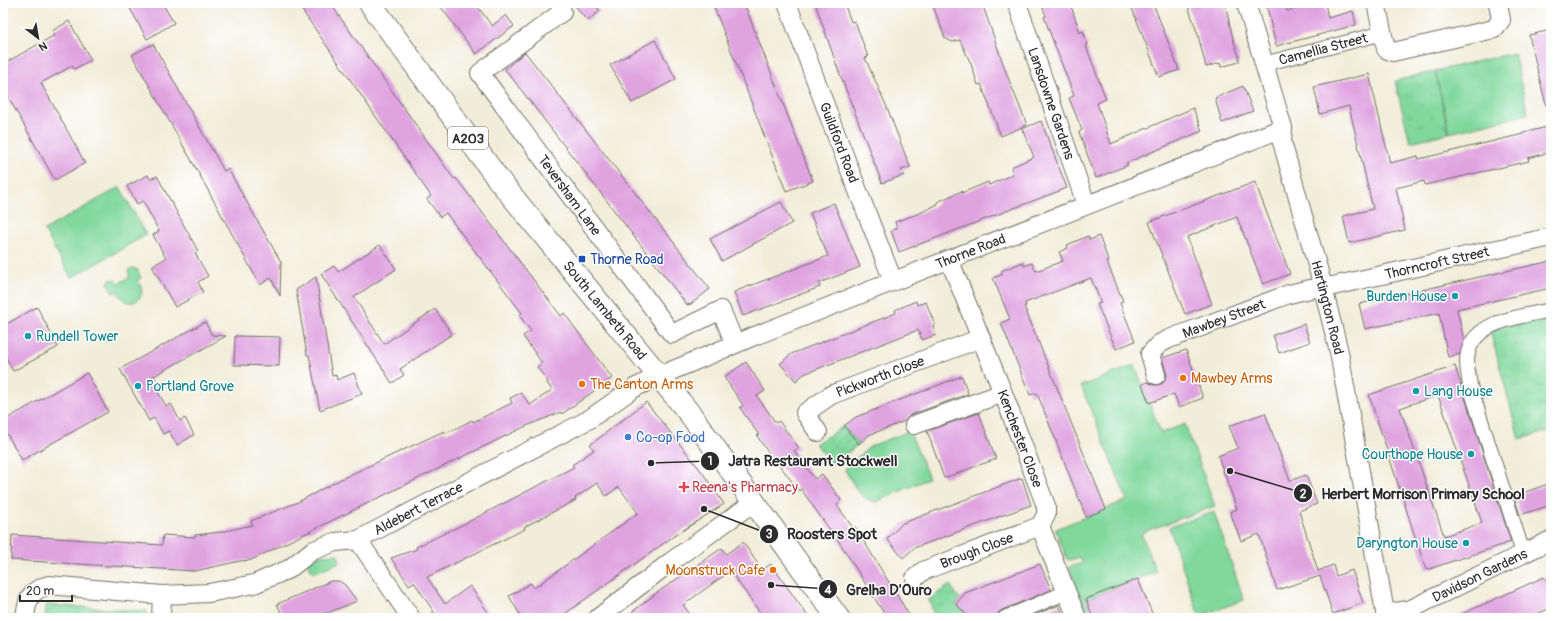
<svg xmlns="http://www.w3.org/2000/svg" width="1554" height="621" font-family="Pangolin,sans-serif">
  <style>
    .grass { fill: #80d89c; stroke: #568264 }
    .park { fill: url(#park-tufts); stroke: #568264 }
    .garden { fill: url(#garden-furrows); stroke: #568264 }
    .building { fill: #dfa3e0; fill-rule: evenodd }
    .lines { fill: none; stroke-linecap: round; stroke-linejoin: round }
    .pedestrian-casing { stroke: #706f68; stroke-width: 16 }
    .minor-casing { stroke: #706f68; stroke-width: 20 }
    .trunk-casing { stroke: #706f68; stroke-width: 24 }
    .pedestrian { stroke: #fff; stroke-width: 14 }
    .minor { stroke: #fff; stroke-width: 18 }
    .trunk { stroke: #fff; stroke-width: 22 }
    .transit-dot { fill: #1a4fb4; stroke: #fff; stroke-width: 1.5 }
    .culture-dot { fill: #0f9aa8; stroke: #fff; stroke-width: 1.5 }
    .food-dot { fill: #e8710a; stroke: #fff; stroke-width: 1.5 }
    .shop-dot { fill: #3f7fe0; stroke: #fff; stroke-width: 1.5 }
    .health-dot { fill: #e0444e; stroke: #fff; stroke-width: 1.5 }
    .labels { text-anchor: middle; stroke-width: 3; stroke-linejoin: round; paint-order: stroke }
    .shield { fill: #fff; stroke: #6b6b6b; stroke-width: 1 }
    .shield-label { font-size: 13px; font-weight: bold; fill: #2b2b2b }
    .street-label { font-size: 14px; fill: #2b2b2b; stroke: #fff }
    .transit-label { font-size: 14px; fill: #164399; stroke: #fff; text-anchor: start }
    .culture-label { font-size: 14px; fill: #0d838f; stroke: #fff; text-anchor: end }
    .food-label { font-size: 14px; fill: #c56008; stroke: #fff; text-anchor: start }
    .shop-label { font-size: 14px; fill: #366cbe; stroke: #fff; text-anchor: start }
    .health-label { font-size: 14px; fill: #be3a42; stroke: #fff; text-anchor: start }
    .leader { fill: none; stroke: #2b2b2b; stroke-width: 1.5 }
    .callout-dot { fill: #2b2b2b; stroke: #fff; stroke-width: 1.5 }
    .mark-label { font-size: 12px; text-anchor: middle; font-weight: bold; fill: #fff }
    .callout-label { font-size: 15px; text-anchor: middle; font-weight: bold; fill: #2b2b2b; stroke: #fff; stroke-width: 3; stroke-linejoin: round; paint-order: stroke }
  </style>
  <defs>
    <pattern id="park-tufts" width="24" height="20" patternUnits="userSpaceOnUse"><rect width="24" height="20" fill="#80d89c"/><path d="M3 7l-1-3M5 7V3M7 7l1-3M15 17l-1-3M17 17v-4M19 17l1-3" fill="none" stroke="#6fba87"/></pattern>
    <pattern id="garden-furrows" width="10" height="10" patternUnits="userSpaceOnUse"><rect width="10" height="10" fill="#80d89c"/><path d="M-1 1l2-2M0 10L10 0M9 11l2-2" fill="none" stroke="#6fba87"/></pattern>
  </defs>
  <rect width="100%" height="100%" fill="#fff"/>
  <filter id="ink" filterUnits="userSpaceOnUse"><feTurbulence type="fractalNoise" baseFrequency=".025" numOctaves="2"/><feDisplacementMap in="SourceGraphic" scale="8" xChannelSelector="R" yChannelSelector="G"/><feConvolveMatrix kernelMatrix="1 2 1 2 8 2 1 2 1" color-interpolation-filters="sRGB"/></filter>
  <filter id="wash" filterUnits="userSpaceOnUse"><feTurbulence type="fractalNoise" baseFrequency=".012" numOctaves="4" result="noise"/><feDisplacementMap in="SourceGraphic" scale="16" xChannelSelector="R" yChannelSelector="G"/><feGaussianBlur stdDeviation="0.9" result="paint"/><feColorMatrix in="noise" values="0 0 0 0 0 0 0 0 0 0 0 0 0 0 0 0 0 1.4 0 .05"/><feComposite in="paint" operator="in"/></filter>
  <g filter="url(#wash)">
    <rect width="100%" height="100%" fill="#f1edd9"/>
    <!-- grass -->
    <path class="grass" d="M 1514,53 L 1528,114 L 1450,133 L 1435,71 Z
      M 120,187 L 146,235 L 71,278 L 44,230 Z
      M 132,268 L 137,269 L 141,278 L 137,280 L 141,286 L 142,293 C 136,308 123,303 117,291 L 113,294 L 108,283 L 111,279 L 116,280 L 119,283 L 130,277 L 128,270 Z
      M 1135,365 L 1161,433 L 1185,424 L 1215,506 L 1141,533 L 1156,572 L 1086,599 L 1091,612 L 1087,613 L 1069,567 L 1083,563 L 1080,557 L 1070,560 L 1067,559 L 1056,531 L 1056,529 L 1127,500 L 1081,386 Z
      M 907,432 L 911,435 L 928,476 L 928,479 L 876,502 C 858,499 854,484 845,470 L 846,467 L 871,446 Z
      M 1214,512 L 1244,600 L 1199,616 L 1169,527 Z
      M 338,554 L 340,562 L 313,573 L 307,561 L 322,555 Z"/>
    <!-- park -->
    <path class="park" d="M 1435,71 L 1449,133 L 1410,142 L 1395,81 Z
      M 1551,315 L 1551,431 L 1519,439 L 1490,330 Z
      M 950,585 L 960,599 L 956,604 L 970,618 L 937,618 L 931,609 L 932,606 L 928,600 Z"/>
    <!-- garden -->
    <path class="garden" d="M 844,426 L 859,444 L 833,464 L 815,444 Z
      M 46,605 L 147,611 L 146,618 L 45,618 Z"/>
    <g id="blocks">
      <!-- building -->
      <path class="building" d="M 127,3 L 162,3 L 174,23 L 147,39 Z
        M 297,3 L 330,3 L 454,179 L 456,178 L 561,316 L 564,313 L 612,378 L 562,414 L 561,412 L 524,427 L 251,560 L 240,561 L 195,571 L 11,560 L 12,535 L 162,545 L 163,535 L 195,537 L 195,535 L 221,532 L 252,525 L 251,521 L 298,502 L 341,479 L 444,431 L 445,433 L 455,429 L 472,420 L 473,422 L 512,403 L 510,398 L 521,393 L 530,405 L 552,390 L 547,383 L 548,382 L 537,367 L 542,363 L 523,336 L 531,331 L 519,315 L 522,313 L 446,213 L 440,217 L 427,199 L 431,196 Z
        M 438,3 L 475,3 L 492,26 L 506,15 L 514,26 L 476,54 Z
        M 573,3 L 593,3 L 600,11 L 587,21 Z
        M 725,3 L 744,3 L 813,181 L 786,191 L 714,7 Z
        M 815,3 L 844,3 L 851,22 L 855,21 L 868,57 L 865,58 L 886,105 L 910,167 L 901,170 L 904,175 L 882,183 L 838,69 Z
        M 932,3 L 982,3 L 1007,75 L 1027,125 L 1001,136 L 981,84 L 978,85 L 971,64 L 960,40 L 952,42 L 945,38 Z
        M 1041,3 L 1070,3 L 1080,33 L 1083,31 L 1088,45 L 1086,46 L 1106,99 L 1097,103 L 1111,144 L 1193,108 L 1202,131 L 1126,163 L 1128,165 L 1096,178 L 1079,132 L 1082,130 L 1069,98 L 1074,96 L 1044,17 L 1046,16 Z
        M 1130,3 L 1153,3 L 1179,70 L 1159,77 Z
        M 1187,3 L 1225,3 L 1233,39 L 1239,56 L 1239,62 L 1221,67 L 1220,63 L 1206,67 L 1198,35 Z
        M 1266,3 L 1285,3 L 1287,11 L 1317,3 L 1325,3 L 1328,18 L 1353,11 L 1356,25 L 1276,46 Z
        M 69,21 L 91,60 L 74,69 L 72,66 L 41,83 L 85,163 L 55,180 L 3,88 L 3,64 L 55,35 L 52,31 Z
        M 1551,30 L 1551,104 L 1546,105 L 1529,35 Z
        M 655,40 L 676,79 L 632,103 L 610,65 Z
        M 153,44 L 224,171 L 228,169 L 281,262 L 280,296 L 271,278 L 260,285 L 198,172 L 132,55 Z
        M 525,52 L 710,289 L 691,304 L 687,305 L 505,69 Z
        M 1369,74 L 1390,163 L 1418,156 L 1419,159 L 1523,134 L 1523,133 L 1551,126 L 1551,152 L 1528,158 L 1529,161 L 1425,185 L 1424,181 L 1396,188 L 1405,230 L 1349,243 L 1343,216 L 1373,209 L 1349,106 L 1320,114 L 1314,87 Z
        M 1243,86 L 1253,111 L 1222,123 L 1215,98 Z
        M 1041,121 L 1067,188 L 899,252 L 891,231 L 897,228 L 895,222 L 920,213 L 938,204 L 937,202 L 962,191 L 962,193 L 988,182 L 989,185 L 1013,174 L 1011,167 L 1034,157 L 1022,129 Z
        M 148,175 L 150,179 L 157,176 L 198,251 L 195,253 L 208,276 L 198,282 L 203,292 L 175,307 L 152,266 L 166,258 L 153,235 L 159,231 L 143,201 L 137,204 L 127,186 Z
        M 1255,182 L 1290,274 L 1263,284 L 1237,217 L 1187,237 L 1212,304 L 1185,314 L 1149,222 Z
        M 781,202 L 792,223 L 722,261 L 710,239 Z
        M 834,203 L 860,267 L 819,283 L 820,287 L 743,316 L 734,292 L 828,256 L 810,213 Z
        M 1088,236 L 1090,240 L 1099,236 L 1109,262 L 1107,262 L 1123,301 L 1120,303 L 1135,341 L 1116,349 L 1097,304 L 1101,303 L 1091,278 L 1025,303 L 1026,306 L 1024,306 L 1106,509 L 1086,517 L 1037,393 L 1030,395 L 1001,323 L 1010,319 L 993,278 L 1003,274 L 1001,271 L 1023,262 L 1024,266 L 1032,263 L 1036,271 L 1063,261 L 1059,252 L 1068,248 L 1067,245 Z
        M 380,245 L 396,269 L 354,297 L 384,344 L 435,309 L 452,334 L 400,369 L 404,375 L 392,383 L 321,274 L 334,266 L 338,272 Z
        M 1551,261 L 1551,288 L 1457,309 L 1464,341 L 1460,354 L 1448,357 L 1439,313 L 1365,329 L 1359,304 Z
        M 316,277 L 332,376 L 336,375 L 337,380 L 354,373 L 362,394 L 320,410 L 309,355 L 307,355 L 296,290 Z
        M 916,301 L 917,305 L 926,302 L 935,325 L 933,326 L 936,335 L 922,340 L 918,330 L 804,374 L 796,381 L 780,364 L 791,354 L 896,313 L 895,310 Z
        M 37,307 L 58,347 L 13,371 L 3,352 L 3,326 Z
        M 205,322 L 212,335 L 226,336 L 150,378 L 166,406 L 171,404 L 180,421 L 185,418 L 194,435 L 177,445 L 169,431 L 163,434 L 154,418 L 149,421 L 120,369 Z
        M 1304,324 L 1310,342 L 1279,353 L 1273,335 Z
        M 235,336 L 280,337 L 279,366 L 234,365 Z
        M 1186,350 L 1203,398 L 1179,407 L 1174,394 L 1149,403 L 1142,384 L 1148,382 L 1153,385 L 1158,385 L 1163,383 L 1167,375 L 1162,358 Z
        M 746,362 L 765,391 L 757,396 L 776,423 L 779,421 L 799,448 L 794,451 L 815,479 L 822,474 L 841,500 L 837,505 L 853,528 L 855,527 L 911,618 L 887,618 L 831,529 L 830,530 L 801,489 L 799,491 L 778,463 L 776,464 L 757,436 L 759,435 L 740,408 L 743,405 L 724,377 Z
        M 1455,366 L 1511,542 L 1426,570 L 1369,395 ZM 1438,395 L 1482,523 L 1444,536 L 1400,408 Z
        M 87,373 L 108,412 L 22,460 L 7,434 L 3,437 L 3,421 Z
        M 962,376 L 968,394 L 910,415 L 905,421 L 869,435 L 859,444 L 844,426 L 856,417 Z
        M 646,402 L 702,472 L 724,504 L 674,536 L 559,618 L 522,618 L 509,596 L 531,583 L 534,588 L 638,513 L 619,487 L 606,496 L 597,483 L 575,498 L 576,500 L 524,527 L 525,529 L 427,577 L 445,604 L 470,586 L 492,618 L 425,618 L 434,612 L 414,582 L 409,585 L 391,558 L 417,549 L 416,547 L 466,523 L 574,467 L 572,465 L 594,450 L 590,445 Z
        M 979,413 L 996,459 L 944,478 L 927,431 Z
        M 1265,413 L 1290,481 L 1306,475 L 1317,504 L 1299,511 L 1318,571 L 1333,565 L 1336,576 L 1352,570 L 1363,603 L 1333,614 L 1320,576 L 1277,590 L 1259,534 L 1241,541 L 1230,512 L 1237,509 L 1218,456 L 1238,448 L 1229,426 Z
        M 1022,478 L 1031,505 L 914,548 L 903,558 L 887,539 L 903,523 Z
        M 1551,483 L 1551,505 L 1520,515 L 1514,496 Z
        M 743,542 L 762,570 L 771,564 L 809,618 L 764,618 L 730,571 L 683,605 L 693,618 L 624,618 L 658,592 L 722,548 L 726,554 Z
        M 1040,564 L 1051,590 L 1002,610 L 998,613 L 997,618 L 970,618 L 956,604 L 965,593 Z
        M 1544,577 L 1546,580 L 1551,578 L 1551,608 L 1527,618 L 1453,618 Z
        M 1138,579 L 1154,618 L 1093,618 L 1086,599 Z
        M 331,581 L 339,581 L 345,585 L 357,601 L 315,618 L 284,618 L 277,604 Z
        M 1059,605 L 1064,618 L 1027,618 Z"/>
    </g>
  </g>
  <g filter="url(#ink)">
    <use href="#blocks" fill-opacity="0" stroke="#706f68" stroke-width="1"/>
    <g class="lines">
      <!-- pedestrian casing -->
      <g class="pedestrian-casing">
        <g id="pedestrian">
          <path id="s1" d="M 1264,64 L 1383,33"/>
          <path d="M 1523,553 L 1470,386 C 1469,378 1467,369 1467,361 C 1468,320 1521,317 1551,310"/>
          <path d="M 1005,618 L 1067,592"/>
        </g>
      </g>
      <!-- minor casing -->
      <g class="minor-casing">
        <g id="minor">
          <path id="s2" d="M 560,3 L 562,12 L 480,73 L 672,334 L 721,310 L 735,344"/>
          <path id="s3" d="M 787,3 L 832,124 L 893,281"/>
          <path id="s4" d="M 1017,3 L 1086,204"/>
          <path id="s5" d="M 1246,3 L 1283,128 L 1282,142 L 1319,272 L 1339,352 L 1386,618"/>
          <path d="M 1376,3 L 1386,49 L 1393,52 L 1494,29 L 1501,20 L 1498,3"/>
          <path id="s6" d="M 949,259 L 1003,393 L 1046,506 L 1046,515 L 1040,526 L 1077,618"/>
          <path id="s7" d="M 1156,375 L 1150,354 L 1159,344 L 1169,339 L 1289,294 L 1323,286 L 1333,286 L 1551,237"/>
          <path d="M 914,425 L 1003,393"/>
          <path id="s8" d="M 818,432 L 805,413 L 831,395 L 981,338"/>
          <path d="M 358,540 L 411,618"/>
          <path id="s9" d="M 915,578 L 923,571 L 1040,526"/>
          <path id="s10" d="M 1385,614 L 1411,609 L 1551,540"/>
          <path id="s11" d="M 25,618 C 27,599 30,590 49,585 L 162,595 L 209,593 L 254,584 L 289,569 L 312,551 L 335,542 L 358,540 L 388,524 L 588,420 L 634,388 L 659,376 L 752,337 L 1283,128"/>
          <path d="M 161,618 L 162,595"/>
          <path d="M 598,618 L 669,563 L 754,502"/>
        </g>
      </g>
      <!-- trunk casing -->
      <g class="trunk-casing">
        <g id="trunk">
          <path id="s12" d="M 370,3 L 498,179 L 690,414 L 838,618"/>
        </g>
      </g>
      <!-- pedestrian -->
      <use href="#pedestrian" class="pedestrian"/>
      <!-- minor -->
      <use href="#minor" class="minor"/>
      <!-- trunk -->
      <use href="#trunk" class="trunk"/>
    </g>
  </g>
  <!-- markers -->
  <rect class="transit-dot" x="578" y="255" width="8" height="8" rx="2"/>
  <g class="culture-dot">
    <circle cx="1455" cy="296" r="4"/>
    <circle cx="28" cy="336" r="4"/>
    <circle cx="138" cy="386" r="4"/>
    <circle cx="1416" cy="391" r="4"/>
    <circle cx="1471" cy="454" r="4"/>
    <circle cx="1466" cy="543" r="4"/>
  </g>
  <g class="food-dot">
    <circle cx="1183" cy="378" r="4"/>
    <circle cx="582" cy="384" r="4"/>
    <circle cx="773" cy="570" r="4"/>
  </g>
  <circle class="shop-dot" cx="628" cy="437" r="4"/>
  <path class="health-dot" d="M682 481h4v4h4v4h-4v4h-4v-4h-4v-4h4z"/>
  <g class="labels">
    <!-- shield labels -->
    <rect class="shield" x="448" y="127" width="40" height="22" rx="3"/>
    <g class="shield-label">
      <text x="468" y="143">A203</text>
    </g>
    <!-- street labels -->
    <g class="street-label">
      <text dy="5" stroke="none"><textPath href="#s1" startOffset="61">Camellia Street</textPath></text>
      <text dy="5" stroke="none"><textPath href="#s4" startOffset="106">Lansdowne Gardens</textPath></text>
      <text dy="5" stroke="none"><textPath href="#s3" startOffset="149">Guildford Road</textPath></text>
      <text dy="5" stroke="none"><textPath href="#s2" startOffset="263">Teversham Lane</textPath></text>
      <text dy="5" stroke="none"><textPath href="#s11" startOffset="1045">Thorne Road</textPath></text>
      <text dy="5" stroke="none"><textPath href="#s7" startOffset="326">Thorncroft Street</textPath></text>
      <text dy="5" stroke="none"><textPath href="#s5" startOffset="316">Hartington Road</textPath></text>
      <text dy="5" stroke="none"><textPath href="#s12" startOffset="387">South Lambeth Road</textPath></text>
      <text dy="5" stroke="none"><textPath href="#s7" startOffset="105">Mawbey Street</textPath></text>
      <text dy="5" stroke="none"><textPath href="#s8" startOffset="107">Pickworth Close</textPath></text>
      <text dy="5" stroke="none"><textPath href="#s6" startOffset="193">Kenchester Close</textPath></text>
      <text dy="5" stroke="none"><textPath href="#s11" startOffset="434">Aldebert Terrace</textPath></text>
      <text dy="5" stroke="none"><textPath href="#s9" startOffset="68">Brough Close</textPath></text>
      <text dy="5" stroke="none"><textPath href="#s10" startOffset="103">Davidson Gardens</textPath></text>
    </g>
    <!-- transit labels -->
    <g class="transit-label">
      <text x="590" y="264">Thorne Road</text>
    </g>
    <!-- culture labels -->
    <g class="culture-label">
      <text x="1447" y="301">Burden House</text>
      <text x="36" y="341" text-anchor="start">Rundell Tower</text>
      <text x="146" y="391" text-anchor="start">Portland Grove</text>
      <text x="1424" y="396" text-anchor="start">Lang House</text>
      <text x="1463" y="459">Courthope House</text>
      <text x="1458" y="548">Daryngton House</text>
    </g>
    <!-- food labels -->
    <g class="food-label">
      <text x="1191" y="383">Mawbey Arms</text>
      <text x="590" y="389">The Canton Arms</text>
      <text x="765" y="575" text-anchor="end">Moonstruck Cafe</text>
    </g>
    <!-- shop labels -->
    <g class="shop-label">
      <text x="636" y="442">Co-op Food</text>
    </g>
    <!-- health labels -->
    <g class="health-label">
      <text x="692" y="492">Reena's Pharmacy</text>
    </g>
  </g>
  <!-- callouts -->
  <path class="leader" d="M651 463L710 461M1230 471L1303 493M704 509L769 534M771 585L828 589"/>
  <g class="callout-dot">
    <circle cx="651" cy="463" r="4"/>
    <circle cx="1230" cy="471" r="4"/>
    <circle cx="704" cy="509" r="4"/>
    <circle cx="771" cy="585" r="4"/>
    <circle cx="710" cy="461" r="10"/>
    <circle cx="1303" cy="493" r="10"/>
    <circle cx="769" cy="534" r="10"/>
    <circle cx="828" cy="589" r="10"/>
  </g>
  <g class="mark-label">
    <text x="710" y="465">1</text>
    <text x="1303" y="498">2</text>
    <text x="769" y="538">3</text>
    <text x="828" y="594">4</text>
  </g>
  <g class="callout-label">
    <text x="813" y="466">Jatra Restaurant Stockwell</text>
    <text x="1423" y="499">Herbert Morrison Primary School</text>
    <text x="832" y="539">Roosters Spot</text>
    <text x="889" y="595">Grelha D'Ouro</text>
  </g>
  <!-- margin -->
  <rect width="1554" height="621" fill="none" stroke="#fff" stroke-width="16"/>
  <!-- north arrow -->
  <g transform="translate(38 38) rotate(149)" stroke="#ffffff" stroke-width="3" paint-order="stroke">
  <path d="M0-3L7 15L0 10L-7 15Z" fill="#2b2b2b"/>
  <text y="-6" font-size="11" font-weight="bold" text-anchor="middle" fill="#2b2b2b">N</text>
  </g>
  <!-- scale -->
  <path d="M20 595v6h52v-6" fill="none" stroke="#2b2b2b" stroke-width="2"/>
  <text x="26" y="595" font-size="12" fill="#2b2b2b" stroke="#ffffff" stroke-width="3" paint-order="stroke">20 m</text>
</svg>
